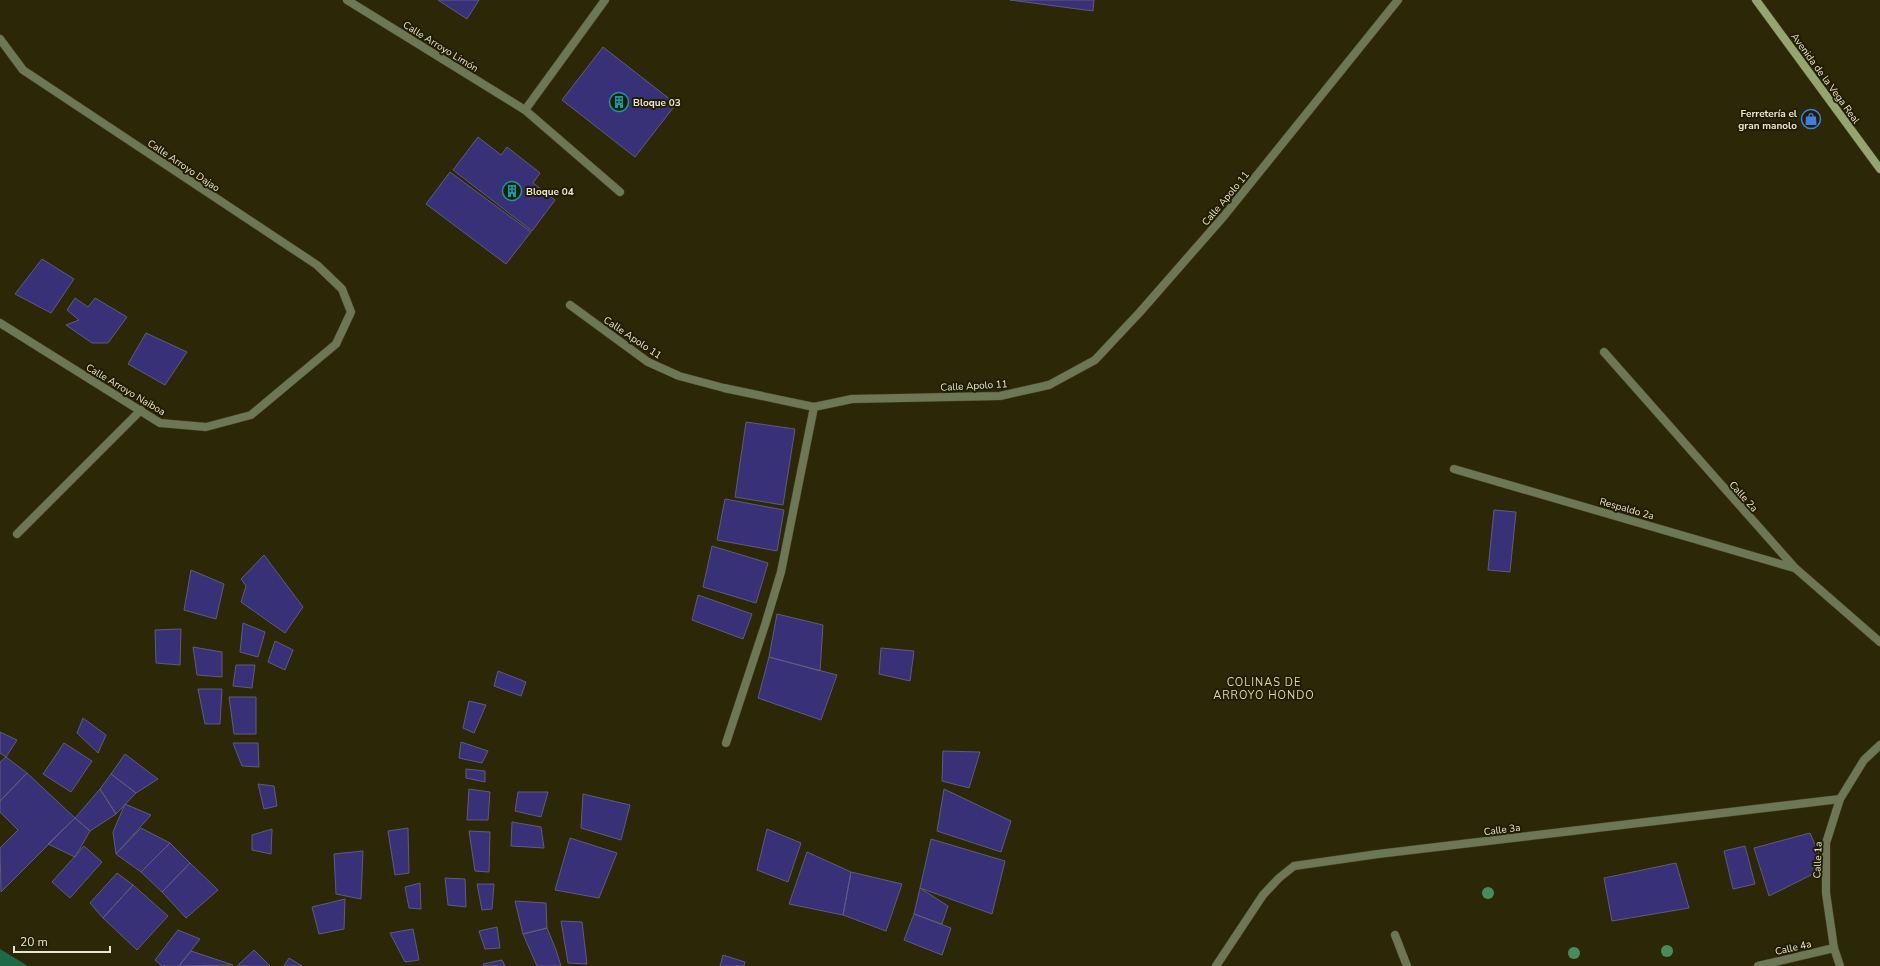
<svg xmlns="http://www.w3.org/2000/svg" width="1880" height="966" font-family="'Nunito Sans',sans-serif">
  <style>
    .forest { fill: #1e6a46 }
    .building { fill: #393178; stroke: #5c5c7b }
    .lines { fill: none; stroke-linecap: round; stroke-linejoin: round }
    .lane-casing { stroke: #464224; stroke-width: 9 }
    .street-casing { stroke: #464224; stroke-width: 9 }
    .secondary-casing { stroke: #464224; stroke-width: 9 }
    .lane { stroke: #6b7755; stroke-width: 8 }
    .street { stroke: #6b7755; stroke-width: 8 }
    .secondary { stroke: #92a66e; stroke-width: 8 }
    .tree { fill: #478c5a }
    .labels { text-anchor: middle; stroke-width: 4; stroke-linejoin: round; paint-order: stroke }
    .street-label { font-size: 10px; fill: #e9e6d4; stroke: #221d00 }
    .poi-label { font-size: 10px; font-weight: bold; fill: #e9e6d4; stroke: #221d00; text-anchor: start }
    .neighbourhood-label { font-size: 11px; letter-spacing: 1px; fill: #dcd6b2; stroke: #221d00 }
  </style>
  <rect width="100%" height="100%" fill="#2c2707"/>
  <!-- forest -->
  <path class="forest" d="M 0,948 L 0,949 L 28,966 L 0,966 Z"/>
  <!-- building -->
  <path class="building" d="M 438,0 L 479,0 L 467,19 Z
    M 1010,0 L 1094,0 L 1093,11 Z
    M 603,47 L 676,104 L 635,157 L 562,100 Z
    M 478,137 L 501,155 L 507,147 L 540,173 L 533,183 L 555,200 L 532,231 L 453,170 Z
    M 450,172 L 531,232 L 506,264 L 426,204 Z
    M 42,259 L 74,279 L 51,313 L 15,294 Z
    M 75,298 L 88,307 L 95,298 L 127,317 L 108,343 L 92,343 L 66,325 L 79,320 L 67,310 Z
    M 146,333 L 187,352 L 165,385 L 128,364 Z
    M 746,422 L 795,429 L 783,505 L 735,497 Z
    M 725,499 L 784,510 L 777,551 L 717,540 Z
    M 1494,510 L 1516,512 L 1510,572 L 1488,570 Z
    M 712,546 L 768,563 L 756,603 L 703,587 Z
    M 264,555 L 303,607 L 285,633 L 241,602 L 246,586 L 241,579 Z
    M 191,570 L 224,584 L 216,619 L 184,610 Z
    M 698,595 L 752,614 L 743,639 L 692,620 Z
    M 777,614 L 823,625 L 820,671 L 769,657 Z
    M 243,623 L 265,632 L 258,657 L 240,652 Z
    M 181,629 L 180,665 L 156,663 L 155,630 Z
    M 275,641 L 293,650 L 285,670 L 268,662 Z
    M 193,647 L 222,652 L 222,677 L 197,675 Z
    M 881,648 L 914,651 L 910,681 L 879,674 Z
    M 769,657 L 837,675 L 821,720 L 758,698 Z
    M 236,665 L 255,665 L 252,688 L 233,686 Z
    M 498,671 L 526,682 L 521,696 L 494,686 Z
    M 198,689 L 222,689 L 220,724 L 205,724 Z
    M 229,697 L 256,697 L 256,734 L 234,734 Z
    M 469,701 L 486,705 L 474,733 L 463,728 Z
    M 83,718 L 106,735 L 98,753 L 77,733 Z
    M 0,732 L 17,740 L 6,757 L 0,753 Z
    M 461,742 L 488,751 L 482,763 L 459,758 Z
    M 64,743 L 92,761 L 71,792 L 43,774 Z
    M 233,743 L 258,743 L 259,767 L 242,766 Z
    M 943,751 L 980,752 L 969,788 L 942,781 Z
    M 125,754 L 158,779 L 136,793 L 111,774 Z
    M 6,757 L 27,773 L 0,801 L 0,762 Z
    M 466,769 L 485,771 L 485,782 L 466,778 Z
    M 27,773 L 75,818 L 1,892 L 0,848 L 18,830 L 0,812 L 0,801 Z
    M 111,774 L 136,793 L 116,814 L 100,789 Z
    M 258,784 L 274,786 L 277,806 L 264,809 Z
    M 100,789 L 116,814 L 90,831 L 75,818 Z
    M 469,789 L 490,792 L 488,820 L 467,820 Z
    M 944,789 L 1011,821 L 1001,852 L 937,831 Z
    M 518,792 L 548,792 L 541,817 L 515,811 Z
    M 583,794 L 630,805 L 621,840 L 581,828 Z
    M 125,804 L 151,815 L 116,854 L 113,832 Z
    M 75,818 L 90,831 L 75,857 L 48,844 Z
    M 512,822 L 541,827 L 544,848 L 511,846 Z
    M 141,828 L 170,843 L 141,872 L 116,854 Z
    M 408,828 L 409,873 L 395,875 L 388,831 Z
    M 272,829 L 271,854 L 252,850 L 252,835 Z
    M 767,829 L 801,843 L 788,882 L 757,870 Z
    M 469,831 L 490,832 L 489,872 L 475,871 Z
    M 1810,833 L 1825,868 L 1769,896 L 1754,848 Z
    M 570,838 L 617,853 L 599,898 L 555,890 Z
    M 931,839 L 1005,861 L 992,914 L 920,888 Z
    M 170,843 L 190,863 L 162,892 L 141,872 Z
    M 84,846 L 102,862 L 70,898 L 52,882 Z
    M 1745,846 L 1755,884 L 1733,889 L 1724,851 Z
    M 363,851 L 361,899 L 336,894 L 334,854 Z
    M 807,852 L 851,872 L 843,915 L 789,904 Z
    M 190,863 L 218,890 L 186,918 L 162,892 Z
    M 1676,863 L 1689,908 L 1612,921 L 1604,878 Z
    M 851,872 L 902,884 L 886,931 L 843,915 Z
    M 117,873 L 133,885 L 103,918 L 90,903 Z
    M 445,878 L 465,879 L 466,907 L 448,905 Z
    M 420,883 L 421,909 L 409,908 L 405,887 Z
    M 477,884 L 494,884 L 492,909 L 482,910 Z
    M 133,885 L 168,916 L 137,950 L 103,918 Z
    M 920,888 L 948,906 L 942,924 L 914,914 Z
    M 345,899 L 344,929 L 319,934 L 312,907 Z
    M 515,901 L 546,903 L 547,928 L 523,934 Z
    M 914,914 L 951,928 L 942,955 L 904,940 Z
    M 561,921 L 582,922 L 587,964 L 568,963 Z
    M 497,927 L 500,948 L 485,949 L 479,931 Z
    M 547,928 L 556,950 L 561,966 L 537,966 L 523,934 Z
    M 413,929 L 419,960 L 405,962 L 390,933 Z
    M 178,930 L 200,939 L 179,966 L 162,966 L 155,960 Z
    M 254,950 L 270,966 L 237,966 Z
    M 191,951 L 233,965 L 179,966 Z
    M 723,955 L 745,962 L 744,966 L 720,966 Z
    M 289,958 L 302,966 L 284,966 Z
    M 502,960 L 505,966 L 484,966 L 483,964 Z"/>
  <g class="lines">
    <!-- lane casing -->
    <g class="lane-casing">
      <path id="lane" d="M 17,534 L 141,410"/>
    </g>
    <!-- street casing -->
    <g class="street-casing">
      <path id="street" d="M 347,0 L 525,110 L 605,0
        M 0,39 L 23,70 L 317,265 L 342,289 L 351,312 L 336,344 L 251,415 L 206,427 L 160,423 L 0,323
        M 525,110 L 620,192
        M 570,305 L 648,362 L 679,376 L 724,388 L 814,407 L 852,399 L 1000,396 L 1049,385 L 1095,360 L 1140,312 L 1224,216 L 1398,0
        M 1604,352 L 1795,568 L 1880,642
        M 1454,469 L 1794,568
        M 726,743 L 765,625 L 781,572 L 814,407
        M 1395,935 L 1407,966
        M 1216,966 L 1263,895 L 1279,878 L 1294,866 L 1378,854 L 1840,799
        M 1758,966 L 1834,948
        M 1840,966 L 1834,948 L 1826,893 L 1826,843 L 1840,799 L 1864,760 L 1880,745"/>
    </g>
    <!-- secondary casing -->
    <g class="secondary-casing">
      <path id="secondary" d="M 1756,0 L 1880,169"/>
    </g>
    <!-- lane -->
    <use href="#lane" class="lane"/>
    <!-- street -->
    <use href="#street" class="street"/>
    <!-- secondary -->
    <use href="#secondary" class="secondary"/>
  </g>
  <!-- trees -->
  <g class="tree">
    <circle cx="1488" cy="893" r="6"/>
    <circle cx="1667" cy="951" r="6"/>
    <circle cx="1574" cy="953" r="6"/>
  </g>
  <!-- icons -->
  <defs>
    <g id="building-ring" transform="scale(1)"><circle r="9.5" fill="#221d00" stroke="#0f9aa8" stroke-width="1.5"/><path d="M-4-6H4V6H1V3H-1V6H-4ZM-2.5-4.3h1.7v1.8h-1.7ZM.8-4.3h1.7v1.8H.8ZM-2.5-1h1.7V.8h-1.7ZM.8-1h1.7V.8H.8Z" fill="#0f9aa8"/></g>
    <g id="shop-ring" transform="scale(1)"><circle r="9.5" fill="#221d00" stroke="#3f7fe0" stroke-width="1.5"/><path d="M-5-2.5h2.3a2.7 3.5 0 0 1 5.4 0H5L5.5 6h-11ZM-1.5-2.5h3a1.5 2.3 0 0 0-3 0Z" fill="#3f7fe0"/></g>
  </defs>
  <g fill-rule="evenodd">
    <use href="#building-ring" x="619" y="102"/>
    <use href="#shop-ring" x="1811" y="119"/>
    <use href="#building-ring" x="512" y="191"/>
  </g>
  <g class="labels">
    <!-- street labels -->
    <g class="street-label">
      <text transform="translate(441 46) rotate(32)" y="4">Calle Arroyo Limón</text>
      <text transform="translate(1826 78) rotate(54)" y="4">Avenida de la Vega Real</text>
      <text transform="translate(184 165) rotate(34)" y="4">Calle Arroyo Dajao</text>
      <text transform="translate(1225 198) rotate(-50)" y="4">Calle Apolo 11</text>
      <text transform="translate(633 337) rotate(34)" y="4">Calle Apolo 11</text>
      <text transform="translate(974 385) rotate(-3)" y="4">Calle Apolo 11</text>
      <text transform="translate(126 389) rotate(31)" y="4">Calle Arroyo Naiboa</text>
      <text transform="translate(1744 496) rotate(48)" y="4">Calle 2a</text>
      <text transform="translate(1627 508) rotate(16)" y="4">Respaldo 2a</text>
      <text transform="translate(1502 829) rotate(-7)" y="4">Calle 3a</text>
      <text transform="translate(1817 860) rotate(-88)" y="4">Calle 1a</text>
      <text transform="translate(1793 947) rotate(-13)" y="4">Calle 4a</text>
    </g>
    <!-- poi labels -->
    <g class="poi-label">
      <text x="633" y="106">Bloque 03</text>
      <text x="1797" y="117" text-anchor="end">Ferretería el<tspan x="1797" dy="12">gran manolo</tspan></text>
      <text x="526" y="195">Bloque 04</text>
    </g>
    <!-- neighbourhood labels -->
    <g class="neighbourhood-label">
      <text x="1264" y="686">COLINAS DE<tspan x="1264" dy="13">ARROYO HONDO</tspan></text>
    </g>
  </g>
  <!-- scale -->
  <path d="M14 946v6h96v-6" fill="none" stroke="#e9e6d4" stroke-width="2"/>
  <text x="20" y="946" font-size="12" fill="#e9e6d4" stroke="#221d00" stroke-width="3" paint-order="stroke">20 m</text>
</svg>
